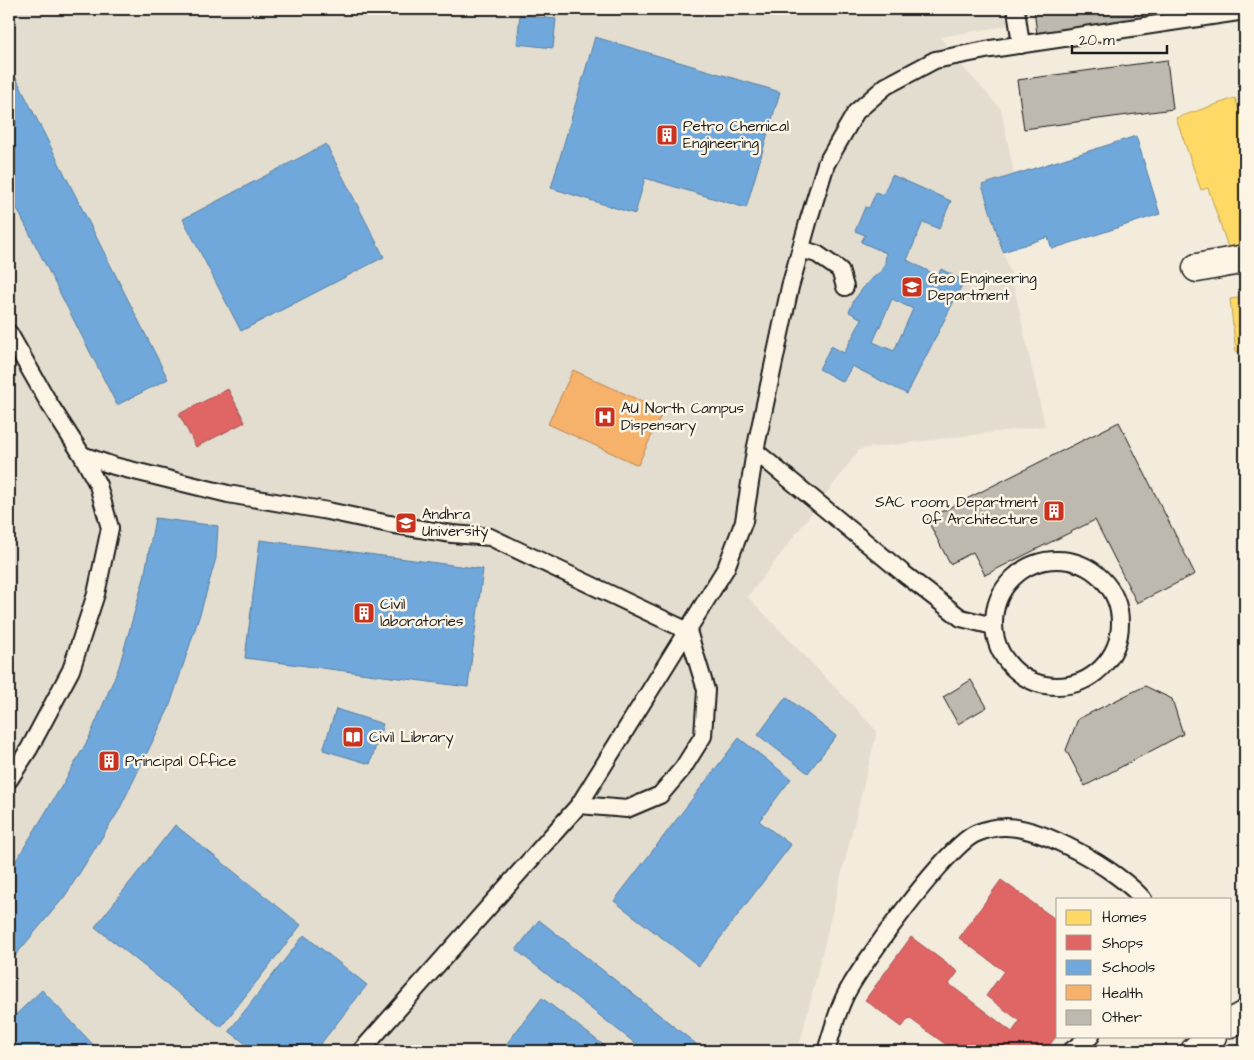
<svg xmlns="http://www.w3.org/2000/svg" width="1254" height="1060" font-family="'Architects Daughter',sans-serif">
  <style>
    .built { fill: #e3ddcf }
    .homes { fill: #ffd966; stroke: #bba050 }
    .shops { fill: #e06666; stroke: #a55050 }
    .schools { fill: #6fa8dc; stroke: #567ea2; fill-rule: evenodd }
    .health { fill: #f6b26b; stroke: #b58553 }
    .building { fill: #beb9ae; stroke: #1c1c1c }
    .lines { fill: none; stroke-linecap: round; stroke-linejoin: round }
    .service-casing { stroke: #1c1c1c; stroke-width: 20 }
    .minor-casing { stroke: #1c1c1c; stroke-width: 31 }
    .service { stroke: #fcf5e5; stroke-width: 16 }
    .minor { stroke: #fcf5e5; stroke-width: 28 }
    .labels { text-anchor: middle; stroke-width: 5; stroke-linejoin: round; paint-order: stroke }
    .poi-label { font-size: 15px; fill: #1c1c1c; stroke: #fcf5e5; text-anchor: start }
  </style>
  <rect width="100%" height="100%" fill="#f3ecdd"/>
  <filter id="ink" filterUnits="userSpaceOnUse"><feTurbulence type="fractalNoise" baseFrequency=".02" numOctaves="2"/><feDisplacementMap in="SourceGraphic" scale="10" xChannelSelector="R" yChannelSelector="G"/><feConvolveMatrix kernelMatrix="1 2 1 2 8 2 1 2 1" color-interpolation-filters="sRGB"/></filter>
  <g filter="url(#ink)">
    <!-- built -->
    <path class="built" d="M 9,9 L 1008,9 L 1012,25 L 940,37 L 962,66 L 1001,109 L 1014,174 L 982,185 L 1003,252 L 1011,274 L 1045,426 L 860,449 L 748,597 L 877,731 L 798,1051 L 9,1051 Z"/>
    <!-- homes -->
    <path class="homes" d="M 1235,98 L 1245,127 L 1245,247 L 1230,253 L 1208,188 L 1201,190 L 1176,118 Z
      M 1245,297 L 1245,351 L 1236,352 L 1230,299 Z"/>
    <!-- shops -->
    <path class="shops" d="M 228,389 L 245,422 L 196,447 L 179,414 Z
      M 1001,880 L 1058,921 L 1058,1034 L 1045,1051 L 955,1051 L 909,1018 L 902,1027 L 865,1000 L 911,937 L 958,972 L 949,984 L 1012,1032 L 1020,1021 L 986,996 L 1004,971 L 959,938 Z"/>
    <!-- schools -->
    <path class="schools" d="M 520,15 L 556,19 L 553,48 L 517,44 Z
      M 595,37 L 780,92 L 746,208 L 645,178 L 635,214 L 551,188 Z
      M 9,64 L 168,379 L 117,405 L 9,193 Z
      M 1136,136 L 1160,214 L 1052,249 L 1048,237 L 1003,252 L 982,185 Z
      M 326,144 L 384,257 L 241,331 L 183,219 Z
      M 892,175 L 951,201 L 939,229 L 923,222 L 907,260 L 938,276 L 941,269 L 964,281 L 907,394 L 852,366 L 843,382 L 819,369 L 831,346 L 844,353 L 862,319 L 849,312 L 854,300 L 867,283 L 881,271 L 885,263 L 886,253 L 861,242 L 865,235 L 855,231 L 865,207 L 869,208 L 876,192 L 883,195 ZM 892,299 L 913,309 L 894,351 L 873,342 Z
      M 155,518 L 218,526 L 216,558 L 201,611 L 169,708 L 118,812 L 65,896 L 9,963 L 9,872 L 63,784 L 89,738 L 119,667 L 144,578 Z
      M 260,540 L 483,569 L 468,687 L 245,658 Z
      M 786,697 L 836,736 L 808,773 L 758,735 Z
      M 336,709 L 383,724 L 370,764 L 323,750 Z
      M 739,738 L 791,779 L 759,821 L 791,845 L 699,966 L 614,901 Z
      M 175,825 L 301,925 L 221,1027 L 95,927 Z
      M 539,920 L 705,1051 L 645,1051 L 516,950 Z
      M 304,935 L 367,985 L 315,1051 L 255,1051 L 229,1031 Z
      M 42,990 L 99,1051 L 9,1051 L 9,1021 Z
      M 542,998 L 611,1051 L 501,1051 Z"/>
    <!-- health -->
    <path class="health" d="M 573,370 L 663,411 L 638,465 L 548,424 Z"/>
    <!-- building -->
    <path class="building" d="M 1034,9 L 1141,9 L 1143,19 L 1037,34 Z
      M 1167,60 L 1173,109 L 1024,129 L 1017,80 Z
      M 1119,422 L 1195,574 L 1137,603 L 1095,520 L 985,575 L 973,552 L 950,564 L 927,519 Z
      M 971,680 L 987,707 L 958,724 L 943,697 Z
      M 1145,686 L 1172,699 L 1183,734 L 1085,786 L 1066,750 L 1078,719 Z"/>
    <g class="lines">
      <!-- service casing -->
      <g class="service-casing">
        <path id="service" d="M 1016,9 L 1021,45
          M 801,249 L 817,254 L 840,270 L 845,287
          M 9,333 L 50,405 L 82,455 L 98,485 L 110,528 L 96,594 L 71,670 L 29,749 L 9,780
          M 755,451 L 903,573 L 961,618 L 993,626
          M 82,455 L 114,466 L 228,494 L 328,511 L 389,524 L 452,534 L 490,537 L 688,631 L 706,690 L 703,736 L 683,768 L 660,795 L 627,809 L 579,805
          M994 623a63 63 0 1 1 126 0a63 63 0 1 1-126 0Z
          M 361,1051 L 579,805 L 726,568 L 744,521 L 755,451 L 790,287 L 809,219 L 826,164 L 856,112 L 886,86 L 935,60 L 991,49 L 1245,11
          M 826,1051 C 832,1033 837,1011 846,994 C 862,963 949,843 977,833 C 985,830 996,827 1004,827 C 1042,826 1118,870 1143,899
          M 1071,1051 L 1091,1036"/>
      </g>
      <!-- minor casing -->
      <g class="minor-casing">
        <path id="minor" d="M 1197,268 L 1245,259
          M 1230,1023 L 1245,1015
          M 1195,1051 L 1212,1036"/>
      </g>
      <!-- service -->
      <use href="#service" class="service"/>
      <!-- minor -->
      <use href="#minor" class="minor"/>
    </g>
  </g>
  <!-- icons -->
  <defs>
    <g id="building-square" transform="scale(1.125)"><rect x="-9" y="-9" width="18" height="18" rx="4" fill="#c8321e" stroke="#fcf5e5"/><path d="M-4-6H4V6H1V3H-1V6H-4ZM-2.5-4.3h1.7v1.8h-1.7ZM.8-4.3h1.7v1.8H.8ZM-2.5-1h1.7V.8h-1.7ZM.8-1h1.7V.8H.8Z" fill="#fff"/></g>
    <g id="university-square" transform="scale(1.125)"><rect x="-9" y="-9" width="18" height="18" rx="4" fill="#c8321e" stroke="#fcf5e5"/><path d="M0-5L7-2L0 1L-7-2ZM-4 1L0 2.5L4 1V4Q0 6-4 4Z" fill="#fff"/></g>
    <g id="hospital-square" transform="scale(1.125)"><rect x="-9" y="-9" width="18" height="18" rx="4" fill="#c8321e" stroke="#fcf5e5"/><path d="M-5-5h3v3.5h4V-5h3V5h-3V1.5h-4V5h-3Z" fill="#fff"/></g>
    <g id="library-square" transform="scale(1.125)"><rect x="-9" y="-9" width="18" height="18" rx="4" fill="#c8321e" stroke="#fcf5e5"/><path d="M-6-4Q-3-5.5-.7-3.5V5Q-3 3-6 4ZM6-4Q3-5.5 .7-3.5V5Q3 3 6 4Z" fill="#fff"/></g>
  </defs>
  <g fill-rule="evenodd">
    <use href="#building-square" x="667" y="135"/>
    <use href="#university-square" x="912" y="287"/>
    <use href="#hospital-square" x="605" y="417"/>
    <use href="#building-square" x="1054" y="511"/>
    <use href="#university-square" x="406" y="523"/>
    <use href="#building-square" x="364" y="613"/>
    <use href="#library-square" x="353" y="737"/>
    <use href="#building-square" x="109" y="761"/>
  </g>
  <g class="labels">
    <!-- poi labels -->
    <g class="poi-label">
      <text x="683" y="131">Petro Chemical<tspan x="683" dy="17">Engineering</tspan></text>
      <text x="928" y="283">Geo Engineering<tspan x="928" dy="17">Department</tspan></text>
      <text x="621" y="413">AU North Campus<tspan x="621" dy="17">Dispensary</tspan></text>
      <text x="1038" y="507" text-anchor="end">SAC room, Department<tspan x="1038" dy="17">Of Architecture</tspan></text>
      <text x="422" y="519">Andhra<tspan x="422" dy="17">University</tspan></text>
      <text x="380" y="609">Civil<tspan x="380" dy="17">laboratories</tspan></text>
      <text x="369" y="742">Civil Library</text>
      <text x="125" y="766">Principal Office</text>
    </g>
  </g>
  <!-- margin -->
  <rect width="1254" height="1060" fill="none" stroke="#fcf5e5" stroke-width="30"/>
  <rect x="15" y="15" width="1224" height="1030" fill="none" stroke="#1c1c1c" stroke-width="2" filter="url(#ink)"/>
  <!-- legend -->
  <rect x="1056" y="898" width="175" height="140" fill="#fcf5e5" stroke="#a29e95"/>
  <rect x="1066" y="910" width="25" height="15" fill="#ffd966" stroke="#a29e95"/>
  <text x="1102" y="922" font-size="15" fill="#1c1c1c">Homes</text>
  <rect x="1066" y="935" width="25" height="15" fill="#e06666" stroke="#a29e95"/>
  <text x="1102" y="948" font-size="15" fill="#1c1c1c">Shops</text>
  <rect x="1066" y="960" width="25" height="15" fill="#6fa8dc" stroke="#a29e95"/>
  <text x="1102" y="972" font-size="15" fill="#1c1c1c">Schools</text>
  <rect x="1066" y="985" width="25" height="15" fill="#f6b26b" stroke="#a29e95"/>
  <text x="1102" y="998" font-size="15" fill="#1c1c1c">Health</text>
  <rect x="1066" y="1010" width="25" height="15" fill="#beb9ae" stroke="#a29e95"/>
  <text x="1102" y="1022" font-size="15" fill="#1c1c1c">Other</text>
  <!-- scale -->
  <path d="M1072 45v8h95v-8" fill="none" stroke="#1c1c1c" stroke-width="2.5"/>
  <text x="1079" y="45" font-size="15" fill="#1c1c1c" stroke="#fcf5e5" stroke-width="4" paint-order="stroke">20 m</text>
</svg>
